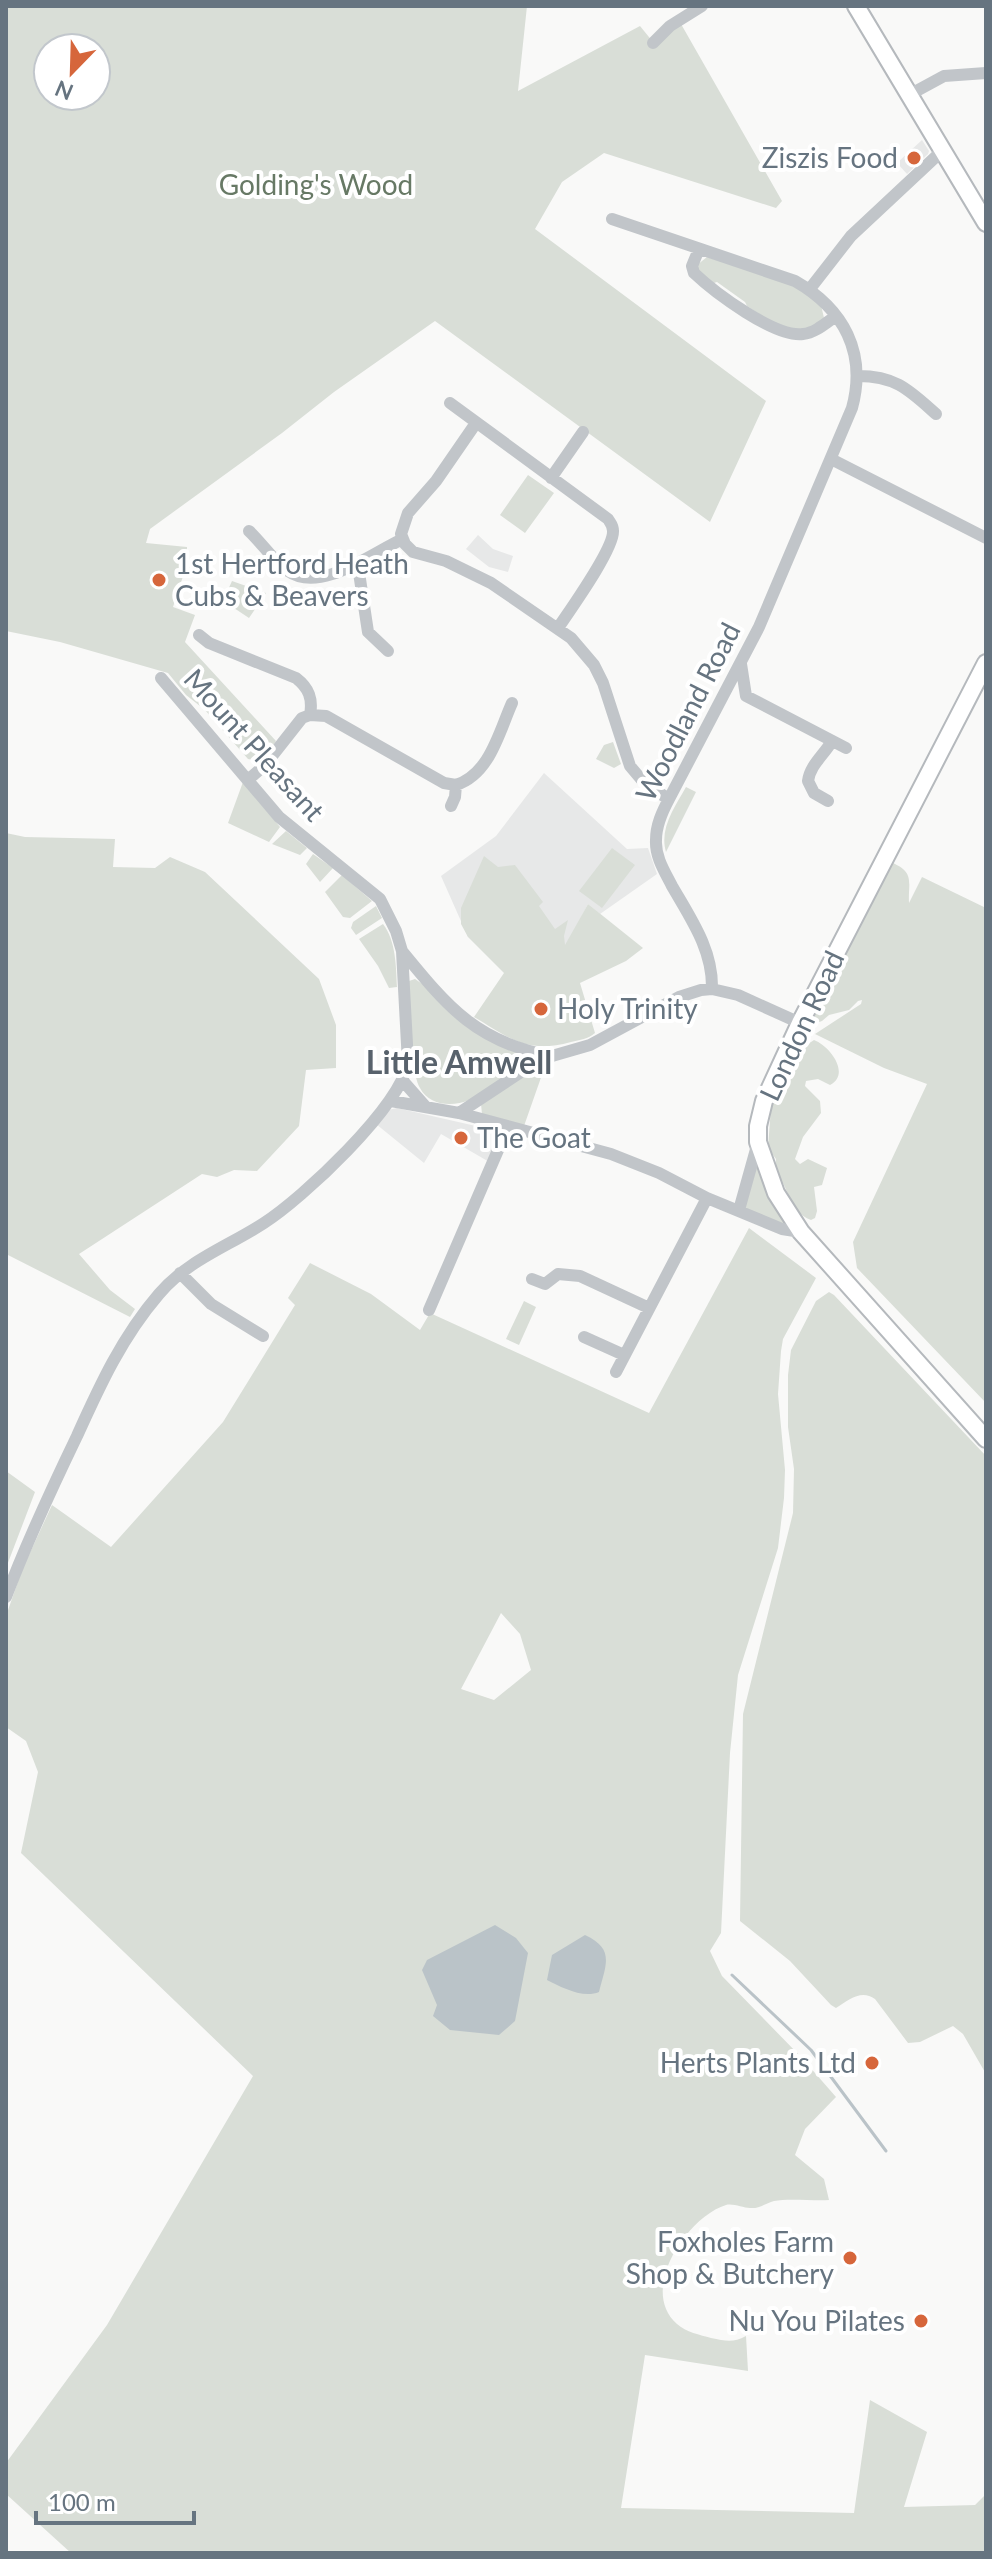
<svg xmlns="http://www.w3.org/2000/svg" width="992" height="2559" font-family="Lato,sans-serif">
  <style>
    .built { fill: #e7e8e8 }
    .green { fill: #d9ded7; fill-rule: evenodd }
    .water { fill: #bac3c8 }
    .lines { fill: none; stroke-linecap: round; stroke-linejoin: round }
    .stream { stroke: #bac3c8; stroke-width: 3 }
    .major-casing { stroke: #b5b9bd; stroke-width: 20 }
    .minor { stroke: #c1c5c9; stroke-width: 12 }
    .major { stroke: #fff; stroke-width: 16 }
    .poi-dot { fill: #d6663b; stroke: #fff; stroke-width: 3 }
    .labels { text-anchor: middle; stroke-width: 8; stroke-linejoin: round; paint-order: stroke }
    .poi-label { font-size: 28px; fill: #667480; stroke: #fff; text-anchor: end }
    .park-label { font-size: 28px; fill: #677965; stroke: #fff }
    .street-label { font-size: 28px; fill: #667480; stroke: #fff }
    .quarter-label { font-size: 32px; font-weight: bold; fill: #58626c; stroke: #fff }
  </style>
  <rect width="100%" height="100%" fill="#f9f9f8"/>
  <!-- built -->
  <path class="built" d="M 922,140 L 929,151 L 928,154 L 907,174 L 897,163 Z
    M 478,535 L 493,549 L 513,556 L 508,572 L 489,567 L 466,549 Z
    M 544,773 L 627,849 L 648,848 L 657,874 L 600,914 L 588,904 L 565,947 L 468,937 L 441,876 L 496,836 Z
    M 397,1108 L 502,1132 L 491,1163 L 441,1134 L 424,1163 L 376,1124 L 388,1110 Z"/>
  <!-- green -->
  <path class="green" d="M 6,6 L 527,6 L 518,91 L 640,26 L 653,42 L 681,24 L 782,201 L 776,208 L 604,153 L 562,182 L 535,229 L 766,401 L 710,522 L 435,321 L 334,392 L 282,433 L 150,529 L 146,543 L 187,547 L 187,564 L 173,607 L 195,615 L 185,642 L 276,741 C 269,752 263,762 248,759 L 205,710 L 186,695 L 168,673 L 60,642 L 6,631 ZM 48,48 L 96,48 L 96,96 L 48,96 Z
    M 707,257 L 792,284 L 821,305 L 824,318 L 817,327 L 785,331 L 747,306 L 745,302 L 717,282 L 714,283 L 697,272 L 697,265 Z
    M 528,475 L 554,493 L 525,533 L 500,515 Z
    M 232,581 L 266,593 L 249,618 L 234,608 L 221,605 Z
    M 613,742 L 621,764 L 614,768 L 596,759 L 604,745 Z
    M 243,782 L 280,827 L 269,842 L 228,823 Z
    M 686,787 L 696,792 L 666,852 C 659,828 675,807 686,787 Z
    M 286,831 L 307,848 L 300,855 L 272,844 Z
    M 6,833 L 25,837 L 115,839 L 113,867 L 155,868 L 170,857 L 205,872 L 319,979 L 336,1025 L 336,1068 L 306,1070 L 299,1126 L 257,1171 L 234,1170 L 217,1177 L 202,1174 L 79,1254 L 110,1290 L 135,1309 L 130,1317 L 6,1254 Z
    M 612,848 L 635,865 L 602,908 L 579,891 Z
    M 313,854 L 333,868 L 320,882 L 306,864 Z
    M 484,856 L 498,867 L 515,865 L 543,902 L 539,906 L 555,929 L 568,920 L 564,936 L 565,945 L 588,904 L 643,948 L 626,961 L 580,983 L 595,1033 C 588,1039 580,1040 571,1042 C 527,1054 511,1039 474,1017 L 504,973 L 468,937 L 461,924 L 461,908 Z
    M 893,863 C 915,873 908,882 909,903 L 922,877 L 986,908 L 986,1403 L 857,1268 L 853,1242 L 927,1084 L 884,1068 L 815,1034 L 861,1004 L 862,1000 L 858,1001 L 849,1010 L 829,1015 L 822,1021 L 811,1025 L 808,1020 L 875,897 L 876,887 L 882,884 L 882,872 Z
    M 342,875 L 372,901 L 350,918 L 343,917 L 325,892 Z
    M 376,906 L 382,918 L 356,935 L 351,928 L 353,922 Z
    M 383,924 C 396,941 396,966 397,987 L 389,988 L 378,966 L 359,939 Z
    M 415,979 L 532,1058 L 533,1060 C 512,1073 491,1090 469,1100 C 453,1107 429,1106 420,1088 C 410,1071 410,1012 409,990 L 409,981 Z
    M 814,1040 C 830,1046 851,1074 830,1085 L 818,1079 L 806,1081 L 805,1086 L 820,1101 L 821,1113 L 803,1137 L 795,1159 L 800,1164 L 808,1159 L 827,1168 L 822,1185 L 814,1187 L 817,1211 L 815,1218 L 811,1220 C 788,1211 790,1187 775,1172 L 776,1159 L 768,1148 L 771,1107 L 784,1086 L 796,1052 Z
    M 538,1068 L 544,1069 L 524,1126 L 482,1114 L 481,1104 L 501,1089 Z
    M 755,1167 L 757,1167 L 766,1187 L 786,1223 L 784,1225 L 745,1208 Z
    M 749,1228 L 816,1278 L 783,1339 L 781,1351 L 778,1394 L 785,1470 L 784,1498 L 778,1548 L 738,1675 L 730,1753 L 721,1933 L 710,1951 L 722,1976 L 801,2057 L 836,2097 L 805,2129 L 795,2155 L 824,2179 L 829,2200 C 813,2201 788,2198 774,2201 C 766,2203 759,2209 750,2208 C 743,2208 733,2203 726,2205 C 687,2217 638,2290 677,2324 C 686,2332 700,2335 711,2338 C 726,2341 733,2343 746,2336 L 748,2371 L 645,2355 L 621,2508 L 854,2513 L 870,2400 L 927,2432 L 904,2507 L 975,2505 L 986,2494 L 986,2553 L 71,2553 L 6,2494 L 6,2463 L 107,2325 L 253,2076 L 21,1853 L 38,1772 L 26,1741 L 6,1727 L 6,1616 L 22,1570 L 52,1505 L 111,1547 L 223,1422 L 295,1305 L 288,1298 L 310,1263 L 371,1294 L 420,1330 L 430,1313 L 649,1413 ZM 501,1613 L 520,1634 L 531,1670 L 494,1700 L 461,1689 Z
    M 829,1292 L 834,1295 L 986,1456 L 986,2074 L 963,2034 L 953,2026 L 920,2042 L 908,2043 L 875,1999 C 861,1989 849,2000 836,2008 L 831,2005 L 790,1961 L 740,1921 L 743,1714 L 793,1513 L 794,1469 L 788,1427 L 788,1375 L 791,1350 L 816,1301 Z
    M 524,1301 L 536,1307 L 519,1345 L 506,1339 Z
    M 6,1471 L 35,1492 L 6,1568 Z"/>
  <!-- water -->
  <path class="water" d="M 495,1925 L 516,1938 L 528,1953 L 515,2021 L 499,2035 L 450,2030 L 433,2016 L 437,2005 L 422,1970 L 427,1960 Z
    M 585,1935 C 615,1949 606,1964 599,1992 C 583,1999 561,1987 547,1980 L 552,1955 Z"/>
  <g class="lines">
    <!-- stream -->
    <path class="stream" d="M 732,1975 L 811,2050 L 886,2151"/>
    <!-- major casing -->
    <g class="major-casing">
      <path id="major" d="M 856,6 L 986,223
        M 986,663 L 800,1023 L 764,1101 L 758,1126 L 758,1142 L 776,1193 L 801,1232 L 986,1439"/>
    </g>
    <!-- minor -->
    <path class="minor" d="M 653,43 L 670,26 L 702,6
      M 909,95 L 944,76 L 986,73
      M 612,219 L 795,281 C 844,309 867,353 852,408 L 759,627 L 669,799 C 662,812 656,825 656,840 C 655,857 665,872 672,886 C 691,919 713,950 712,989
      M 699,249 L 692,266 L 694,273 C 714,292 775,338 803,334 C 815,333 826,323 836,316
      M 809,290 L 851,236 L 943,150
      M 858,376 C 896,376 909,390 936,414
      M 450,403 L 608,519 C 611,524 613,525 613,531 C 614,549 570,610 558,628
      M 476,423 L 436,481 L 408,513 L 401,534 L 405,544 L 413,552 L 446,561 L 491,583 L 571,638 L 594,665 L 603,683 L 630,766 L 646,785 L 669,799
      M 831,459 L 986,538
      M 551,478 L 583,432
      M 249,531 C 262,543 273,561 288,571 C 321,594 373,552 403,539
      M 358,566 L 368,632 L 388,651
      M 199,635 L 209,643 L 296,678 C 309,688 313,699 310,715
      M 741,664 L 746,696
      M 746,696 L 846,748
      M 249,779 L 265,765 L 302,718 L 310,715 L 326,716 L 444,783 L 456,785
      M 828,801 L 814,793 L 808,781 C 810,765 824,755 832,741
      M 451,806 L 455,797 L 456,785 C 490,774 499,732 512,703
      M 402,951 C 447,1006 477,1043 552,1056
      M 403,1081 L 425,1106
      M 391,1101 L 459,1113 L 611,1154 L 659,1173 L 707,1198 L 782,1229 L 801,1232
      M 459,1113 L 527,1068 L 552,1056 L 590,1045 L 679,997 L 701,990 L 712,989 L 738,995 L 800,1023
      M 739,1210 L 758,1142
      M 180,1273 L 211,1304 L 263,1336
      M 532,1279 L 545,1284 L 558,1274 L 580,1276 L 649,1308
      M 429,1310 L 508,1127
      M 584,1337 L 624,1355
      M 616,1372 L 707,1198
      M 6,1597 C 27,1541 51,1490 77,1436 C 100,1385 122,1337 159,1294 C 188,1260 227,1247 264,1223 C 303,1198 399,1108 408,1063 L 402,951 L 396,931 L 380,899 L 279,817 L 161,678"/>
    <!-- major -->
    <use href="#major" class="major"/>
  </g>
  <!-- markers -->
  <g class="poi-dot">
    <circle cx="914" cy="158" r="8"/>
    <circle cx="159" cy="580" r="8"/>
    <circle cx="541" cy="1009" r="8"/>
    <circle cx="461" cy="1138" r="8"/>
    <circle cx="872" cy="2063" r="8"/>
    <circle cx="850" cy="2258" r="8"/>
    <circle cx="921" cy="2321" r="8"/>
  </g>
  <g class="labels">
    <!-- poi labels -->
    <g class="poi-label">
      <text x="898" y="168">Ziszis Food</text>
      <text x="175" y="574" text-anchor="start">1st Hertford Heath<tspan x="175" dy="32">Cubs &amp; Beavers</tspan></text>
      <text x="557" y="1019" text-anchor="start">Holy Trinity</text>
      <text x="477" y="1148" text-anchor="start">The Goat</text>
      <text x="856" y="2073">Herts Plants Ltd</text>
      <text x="834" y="2252">Foxholes Farm<tspan x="834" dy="32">Shop &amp; Butchery</tspan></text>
      <text x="905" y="2331">Nu You Pilates</text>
    </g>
    <!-- park labels -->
    <g class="park-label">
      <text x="316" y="195">Golding's Wood</text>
    </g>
    <!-- street labels -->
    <g class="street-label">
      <text transform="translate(688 712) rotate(-63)" y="10">Woodland Road</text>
      <text transform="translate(254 745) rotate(48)" y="10">Mount Pleasant</text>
      <text transform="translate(802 1026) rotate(-65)" y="10">London Road</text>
    </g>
    <!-- quarter labels -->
    <g class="quarter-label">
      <text x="459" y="1074">Little Amwell</text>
    </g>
  </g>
  <!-- border -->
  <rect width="992" height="2559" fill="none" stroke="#667480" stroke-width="16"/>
  <!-- north arrow -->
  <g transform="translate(72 72) rotate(203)"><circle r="38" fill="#ffffff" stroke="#c2c7cc" stroke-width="2"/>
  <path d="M0-6L14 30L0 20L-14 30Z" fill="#d6663b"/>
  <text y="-12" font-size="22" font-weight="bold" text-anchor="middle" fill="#667480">N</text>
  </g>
  <!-- scale -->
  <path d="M36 2511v12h158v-12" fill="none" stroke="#667480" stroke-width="4"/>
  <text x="48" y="2511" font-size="24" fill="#667480" stroke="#ffffff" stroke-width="6" paint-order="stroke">100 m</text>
</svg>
